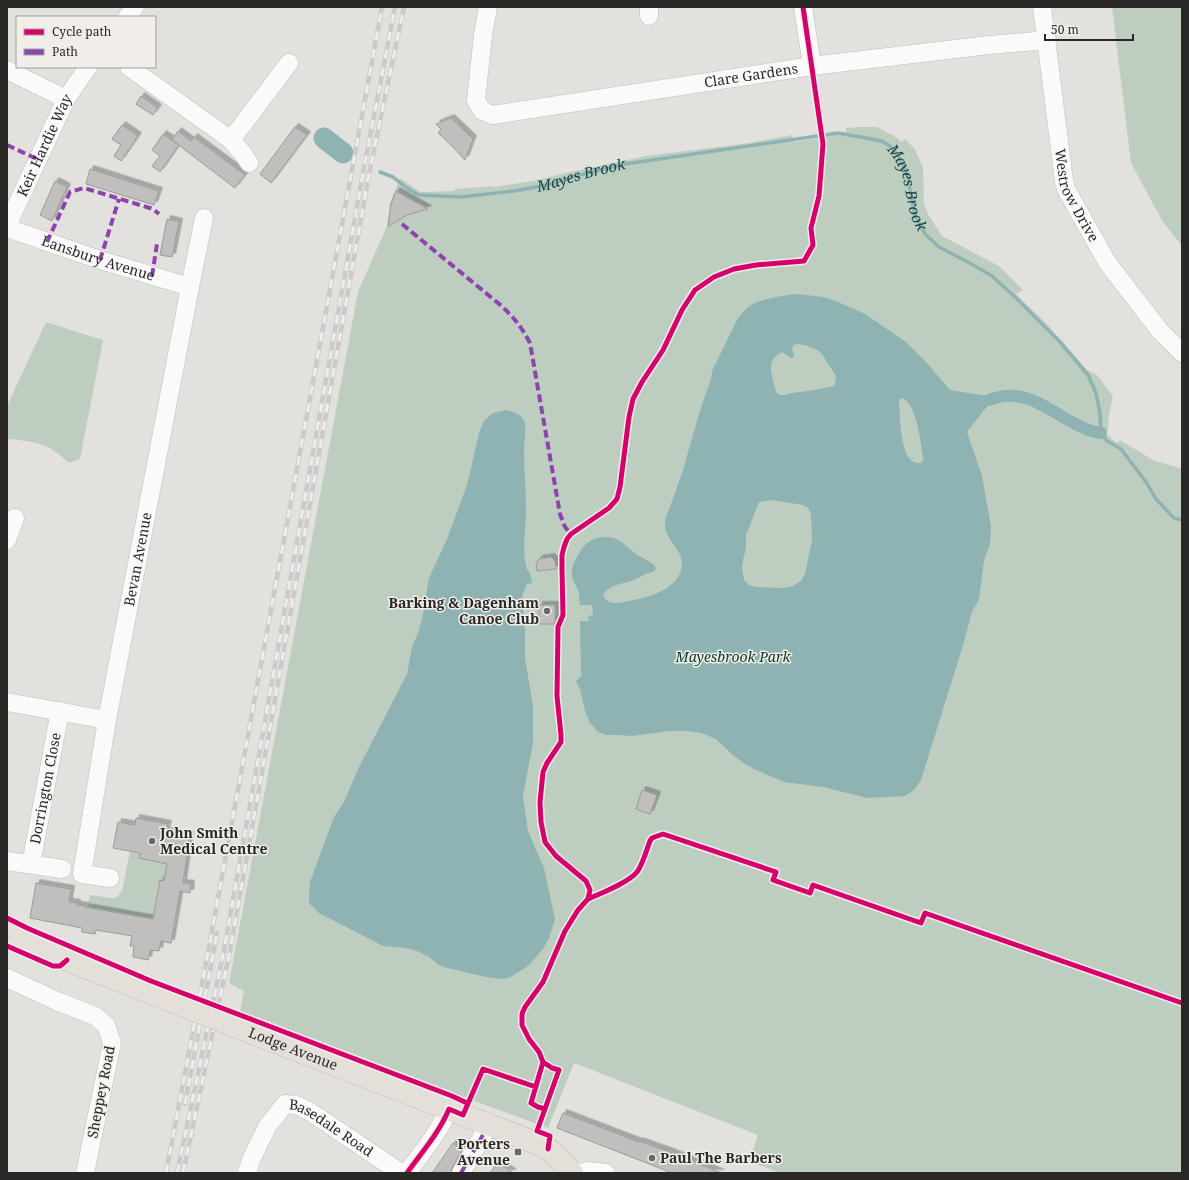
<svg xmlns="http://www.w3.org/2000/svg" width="1189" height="1180" font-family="'Noto Serif',serif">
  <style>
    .green { fill: #bdcec1 }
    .water { fill: #8fb3b2; fill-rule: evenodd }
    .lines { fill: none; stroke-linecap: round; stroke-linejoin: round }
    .stream { stroke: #8fb3b2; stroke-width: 3.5 }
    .canal { stroke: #8fb3b2; stroke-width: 12 }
    .river { stroke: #8fb3b2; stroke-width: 21 }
    .building { fill: #c1bfbe; stroke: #9c9a98; filter: url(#shadow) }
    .minor-casing { stroke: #bfbebc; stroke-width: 19 }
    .major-casing { stroke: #bebdbb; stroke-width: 23 }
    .minor { stroke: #fbfafa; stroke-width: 18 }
    .major { stroke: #e4e0d9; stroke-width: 22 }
    .rail-casing { stroke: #cacaca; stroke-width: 4.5 }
    .rail { stroke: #f1eeea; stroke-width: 3; stroke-dasharray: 9; stroke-linecap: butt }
    .major-bridge-casing { stroke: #bebdbb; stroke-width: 23; stroke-linecap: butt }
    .major-bridge { stroke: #e4e0d9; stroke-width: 22 }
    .quiet { stroke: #8e44ad; stroke-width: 4; stroke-dasharray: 8 4; stroke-linecap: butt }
    .cycleway-casing { stroke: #f1eeea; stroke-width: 8 }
    .cycleway { stroke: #d6006c; stroke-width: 5 }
    .poi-dot { fill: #6a6966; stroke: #f1eeea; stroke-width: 1.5 }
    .labels { text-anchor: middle; stroke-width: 3; stroke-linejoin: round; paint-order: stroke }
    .street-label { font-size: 14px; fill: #292826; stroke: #f1eeea }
    .poi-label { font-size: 14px; font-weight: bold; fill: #292826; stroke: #f1eeea; text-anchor: end }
    .park-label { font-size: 14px; font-style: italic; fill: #063921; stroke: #f1eeea }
    .water-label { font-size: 15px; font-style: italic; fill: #154646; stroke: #f1eeea }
  </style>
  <defs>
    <filter id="shadow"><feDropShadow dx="3.5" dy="-3.5" stdDeviation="0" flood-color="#0004"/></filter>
  </defs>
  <rect width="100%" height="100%" fill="#e3e1de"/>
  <!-- green -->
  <path class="green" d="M 1112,7 L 1182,7 L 1182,246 L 1163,222 L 1131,163 Z
    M 859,127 L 877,127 L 896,137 L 901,142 L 905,139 L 914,148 L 923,167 L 924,204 L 928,214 L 942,236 L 999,266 L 1023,290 L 1016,294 L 1048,325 L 1087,370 L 1097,375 L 1113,396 L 1109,415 L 1108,430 L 1106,433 L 1111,438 L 1117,443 L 1120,440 L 1153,460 L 1182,469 L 1182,1173 L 780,1173 L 749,1161 L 758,1135 L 574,1063 L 548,1128 L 415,1079 L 240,1011 L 244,991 L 229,983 L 358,292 L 387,226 L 390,203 L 400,178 L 420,192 L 455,191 L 455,189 L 493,186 L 493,187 L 533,181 L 570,172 L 646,156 L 749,143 L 792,135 L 794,142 L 846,133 L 846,128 Z
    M 46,322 L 103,340 L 80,459 L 69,463 C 50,444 36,442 10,439 L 7,440 L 7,406 Z
    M 130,851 L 140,853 L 140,858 L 151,861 L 168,860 L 164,881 L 160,881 L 153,919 L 88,908 L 90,895 L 111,898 L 115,898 L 119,895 L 122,891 Z"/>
  <!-- water -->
  <path class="water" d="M 797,294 L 823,297 L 836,301 L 865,314 L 906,342 L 927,363 L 950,390 L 987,396 L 989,400 L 989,404 L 967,432 L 982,476 L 991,527 L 990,544 L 984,561 L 979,599 L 972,612 L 964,642 L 921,780 L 915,789 L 905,796 L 867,798 L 823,787 L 784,782 L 754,769 L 742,762 L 734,756 L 716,739 L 701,733 L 687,731 L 670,731 L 632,736 L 617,735 L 606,735 L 598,732 L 590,723 L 585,711 L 580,689 L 576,681 L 581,676 L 580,621 L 589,621 L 588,616 L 593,615 L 592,605 L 580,605 C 579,601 580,594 578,590 C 575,583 571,579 572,570 C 572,564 578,556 581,550 C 585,544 591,539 598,538 C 617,534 622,543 636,554 C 642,558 649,560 654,565 L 656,568 L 655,570 L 652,572 C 644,574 638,579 631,581 C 619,585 611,584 603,595 C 606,604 616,604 624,602 C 643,598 669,594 679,575 C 691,552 662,541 665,522 C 665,517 668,512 670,507 C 674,495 679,482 683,470 C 692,440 699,409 711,380 L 712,371 L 738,318 C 742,313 746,308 751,305 C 762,299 785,295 797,294 ZM 796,344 C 804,344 816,348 822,354 L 836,376 L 835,384 L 834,386 L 815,390 L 792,393 L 784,395 L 780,395 L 777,393 L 775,389 C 772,373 765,361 782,352 L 791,358 L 794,357 L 794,355 C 793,351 791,350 793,346 ZM 902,398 C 917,403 921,445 923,458 L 923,461 L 920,463 C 918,463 916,463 914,462 C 902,457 900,425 900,415 C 900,407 898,407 900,399 ZM 772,500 L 803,505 L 808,508 L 811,514 L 812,540 L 805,574 L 801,581 L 793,586 L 783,588 L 756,587 L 749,585 L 744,580 L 742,567 L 743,560 L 746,548 L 746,535 L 759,502 Z
    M 506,410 C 513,412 521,413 524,421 C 527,428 524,443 524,451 C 524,471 526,490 526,510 C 526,525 522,551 526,565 C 526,569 528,571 530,573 L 532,583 L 527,584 L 522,596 L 525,629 L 525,658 L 533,706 L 533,743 L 523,796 L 528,831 L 544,868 L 555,919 L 549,938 L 543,949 L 528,966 L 509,978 L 503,979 L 486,977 L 443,967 C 436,964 432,958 425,955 C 420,952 415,950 410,949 C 400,946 390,948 381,945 L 319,913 L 309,903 L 309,897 L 310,882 L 334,817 L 344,802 L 358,769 L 407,674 L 412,647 L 418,633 L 422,619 L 429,578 L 447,539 L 467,485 L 479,433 L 484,421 L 493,413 Z"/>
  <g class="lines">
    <!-- stream -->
    <path class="stream" id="s1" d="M 380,172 L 393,177 L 408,189 L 419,195 L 461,197 L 514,191 L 547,185 L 583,174 L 625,164 L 838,133 L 882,141 L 891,147 L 899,157 L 907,173 L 915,215 L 925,234 L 939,247 L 968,262 L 992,276 L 1016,298 L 1060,342 L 1088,375 L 1096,393 L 1100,413 L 1101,433 L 1107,441 L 1121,449 L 1127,457 L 1146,482 L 1156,499 L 1174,518 L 1182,520"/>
    <!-- canal -->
    <path class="canal" d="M 989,400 C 997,397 1005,395 1014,396 C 1038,397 1061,419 1084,428 C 1089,431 1095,432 1101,433"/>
    <!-- river -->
    <path class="river" d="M 324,138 L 343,153"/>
  </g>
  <!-- building -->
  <path class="building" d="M 141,96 L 158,108 L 153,115 L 136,104 Z
    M 451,118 L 473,139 L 465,160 L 449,143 L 438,133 L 441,129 L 436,124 Z
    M 122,125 L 138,136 L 121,161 L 114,156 L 121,145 L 112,139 Z
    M 295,127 L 307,135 L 271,183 L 260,174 Z
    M 178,131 L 191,141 L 194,137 L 245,175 L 235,188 L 172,140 Z
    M 163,134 L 179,145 L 160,172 L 152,166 L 160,156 L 152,150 Z
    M 90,169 L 159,191 L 154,205 L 86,184 Z
    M 55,181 L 67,187 L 52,221 L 40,215 Z
    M 396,191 L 428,209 L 407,215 L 388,227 L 391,204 Z
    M 167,219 L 179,222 L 172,257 L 160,255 Z
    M 551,557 L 555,561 L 556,569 L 537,571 L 536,563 L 539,559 Z
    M 539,605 L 555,605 L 555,624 L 539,624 Z
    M 642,790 L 657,795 L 650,814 L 636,809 Z
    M 136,818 L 168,824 L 166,831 L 190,835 L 183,883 L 191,884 L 190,893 L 180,891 L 171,943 L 161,941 L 159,951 L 150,950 L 148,960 L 133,957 L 134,946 L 130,946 L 132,936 L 96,930 L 95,934 L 82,932 L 82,928 L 30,918 L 36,883 L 71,889 L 69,902 L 77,903 L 77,905 L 86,906 L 85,907 L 153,919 L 160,880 L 164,881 L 167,864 L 139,858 L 140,853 L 113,848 L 118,822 L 135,825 Z
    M 563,1113 L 639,1142 L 639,1141 L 673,1153 L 721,1173 L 672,1173 L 662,1169 L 557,1128 Z
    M 453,1143 L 462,1150 L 452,1168 L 451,1173 L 432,1173 Z
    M 498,1162 L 513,1173 L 490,1173 Z"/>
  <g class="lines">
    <!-- minor casing -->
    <g class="minor-casing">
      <g id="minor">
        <path id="s2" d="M 488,7 L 483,35 L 476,100 L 482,111 L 493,115 L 812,66 L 989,45 L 1047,40"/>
        <path d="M 803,7 L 812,66"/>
        <path id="s3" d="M 1042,7 L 1064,181 L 1066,189 L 1107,262 L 1160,331 L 1182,353"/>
        <path d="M 649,16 L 649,7"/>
        <path d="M 127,17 L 135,7"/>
        <path d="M 129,67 L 231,140 L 289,63"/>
        <path d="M 7,70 L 66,99"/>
        <path d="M 231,140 L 244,155 L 249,163"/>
        <path id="s4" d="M 7,226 L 66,99 L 88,67"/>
        <path id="s5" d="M 7,228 L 100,260 L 190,287"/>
        <path d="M 7,540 L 15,518"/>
        <path d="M 7,702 L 107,720"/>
        <path d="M 7,861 L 62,869"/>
        <path id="s6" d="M 31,864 L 60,711"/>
        <path id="s7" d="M 110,878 L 82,874 L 107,720 L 190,287 L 204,218"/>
        <path d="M 7,978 L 59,1002 L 95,1016 L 106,1025 L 112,1043 L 85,1173"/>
        <path id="s8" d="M 247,1173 L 251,1160 L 267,1127 L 285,1104 L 296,1105 L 309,1111 L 401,1173"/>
        <path d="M 407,1173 C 422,1152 439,1133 449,1109"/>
        <path d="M 461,1173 L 483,1135"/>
        <path d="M 580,1173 L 588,1171 L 606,1173"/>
      </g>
    </g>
    <!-- major casing -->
    <g class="major-casing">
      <g id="major">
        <path d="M 7,934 L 67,960 L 146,991"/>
        <path id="s9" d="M 242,1029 L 541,1145 C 554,1152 563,1161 572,1173"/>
      </g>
    </g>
    <!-- minor -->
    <use href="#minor" class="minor"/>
    <!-- major -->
    <use href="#major" class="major"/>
    <!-- rail casing -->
    <g class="rail-casing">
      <path id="rail" d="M 185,1104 L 217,933
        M 166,1173 L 209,947 L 382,7
        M 177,1173 L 224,950 L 363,173 L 395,7
        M 183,1173 L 230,951 L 369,174 L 404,7"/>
    </g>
    <!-- rail -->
    <use href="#rail" class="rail"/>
    <!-- major-bridge casing -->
    <g class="major-bridge-casing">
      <path id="major-bridge" d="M 146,991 L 242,1029"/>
    </g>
    <!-- major-bridge -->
    <use href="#major-bridge" class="major-bridge"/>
    <!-- quiet -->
    <path class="quiet" d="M 7,145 L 37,159
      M 402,224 L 498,303 C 513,316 521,326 530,343 L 560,514 L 565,527 L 571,534
      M 47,242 L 70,192 L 84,188 L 153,209 L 159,214
      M 100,260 L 119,199
      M 152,276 L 157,244
      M 461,1173 L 483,1135"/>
    <!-- cycleway casing -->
    <g class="cycleway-casing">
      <path id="cycleway" d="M 588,899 C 601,893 628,883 637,872 C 643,864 646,851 650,841 L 652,838 L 663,834 L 776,872 L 773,880 L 810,893 L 813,885 L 921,923 L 925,913 L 1182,1003
        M 7,918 L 27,928 L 151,981 L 452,1096 L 467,1103
        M 7,946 L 53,966 L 60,966 L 67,960
        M 543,1062 L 531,1103 L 538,1107 L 545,1109
        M 548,1149 L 550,1136 L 537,1131 L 559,1070 L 552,1068 L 543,1062 L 539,1052 L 529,1039 L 522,1025 L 522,1014 L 525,1007 L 543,982 L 565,931 L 578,910 L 588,899 L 590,890 L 586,881 L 556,856 L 545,842 L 541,822 L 540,802 L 543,772 L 547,763 L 561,742 L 561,735 L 557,696 L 558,627 L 563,615 L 562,569 L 562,555 L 564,547 L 567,539 L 571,534 L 609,508 L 617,499 L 620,487 L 629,417 L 633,399 L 642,382 L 663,350 L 682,310 L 695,290 L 714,277 L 734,269 L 756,265 L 804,261 L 813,245 L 811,228 L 819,196 L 823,144 L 803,7
        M 407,1173 C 422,1152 439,1133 449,1109 L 463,1115 L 483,1069 L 536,1087"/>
    </g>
    <!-- cycleway -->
    <use href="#cycleway" class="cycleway"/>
  </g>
  <!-- markers -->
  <g class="poi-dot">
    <circle cx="547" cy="611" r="4"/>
    <circle cx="152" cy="841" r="4"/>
    <rect x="514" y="1148" width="8" height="8" rx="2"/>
    <circle cx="652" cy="1158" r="4"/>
  </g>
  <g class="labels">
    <!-- street labels -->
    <g class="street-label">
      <text dy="5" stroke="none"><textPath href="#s2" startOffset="379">Clare Gardens</textPath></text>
      <text dy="5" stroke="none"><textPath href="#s4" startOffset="89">Keir Hardie Way</textPath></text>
      <text dy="5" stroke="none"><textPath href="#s3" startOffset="193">Westrow Drive</textPath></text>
      <text dy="5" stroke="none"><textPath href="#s5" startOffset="96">Lansbury Avenue</textPath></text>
      <text dy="5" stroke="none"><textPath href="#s7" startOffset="348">Bevan Avenue</textPath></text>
      <text dy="5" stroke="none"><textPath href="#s6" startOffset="77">Dorrington Close</textPath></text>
      <text dy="5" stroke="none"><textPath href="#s9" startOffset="55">Lodge Avenue</textPath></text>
      <text transform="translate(101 1092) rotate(-79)" y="5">Sheppey Road</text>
      <text dy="5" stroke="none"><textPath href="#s8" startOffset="132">Basedale Road</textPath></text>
    </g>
    <!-- poi labels -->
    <g class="poi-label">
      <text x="539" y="608">Barking &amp; Dagenham<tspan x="539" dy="16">Canoe Club</tspan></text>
      <text x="160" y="838" text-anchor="start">John Smith<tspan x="160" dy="16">Medical Centre</tspan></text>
      <text x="510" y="1149">Porters<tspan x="510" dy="16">Avenue</tspan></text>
      <text x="660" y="1163" text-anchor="start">Paul The Barbers</text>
    </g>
    <!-- park labels -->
    <g class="park-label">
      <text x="733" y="662">Mayesbrook Park</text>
    </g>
    <!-- water labels -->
    <g class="water-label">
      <text dy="5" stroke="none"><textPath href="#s1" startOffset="210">Mayes Brook</textPath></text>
      <text dy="5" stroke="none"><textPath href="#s1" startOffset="571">Mayes Brook</textPath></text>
    </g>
  </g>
  <!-- border -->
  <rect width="1189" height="1180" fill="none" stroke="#292826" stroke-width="16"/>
  <!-- legend -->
  <rect x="16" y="16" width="140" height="52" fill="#f1eeea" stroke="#a19f9c"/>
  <rect x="24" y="29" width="20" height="6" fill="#d6006c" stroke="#a19f9c"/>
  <text x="52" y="36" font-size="12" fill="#292826">Cycle path</text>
  <rect x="24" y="49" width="20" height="6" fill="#8e44ad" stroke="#a19f9c"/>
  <text x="52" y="56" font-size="12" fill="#292826">Path</text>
  <!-- scale -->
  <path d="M1045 34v6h88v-6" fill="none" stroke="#292826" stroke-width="2"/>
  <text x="1051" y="34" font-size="12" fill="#292826" stroke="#f1eeea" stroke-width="3" paint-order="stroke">50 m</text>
</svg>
